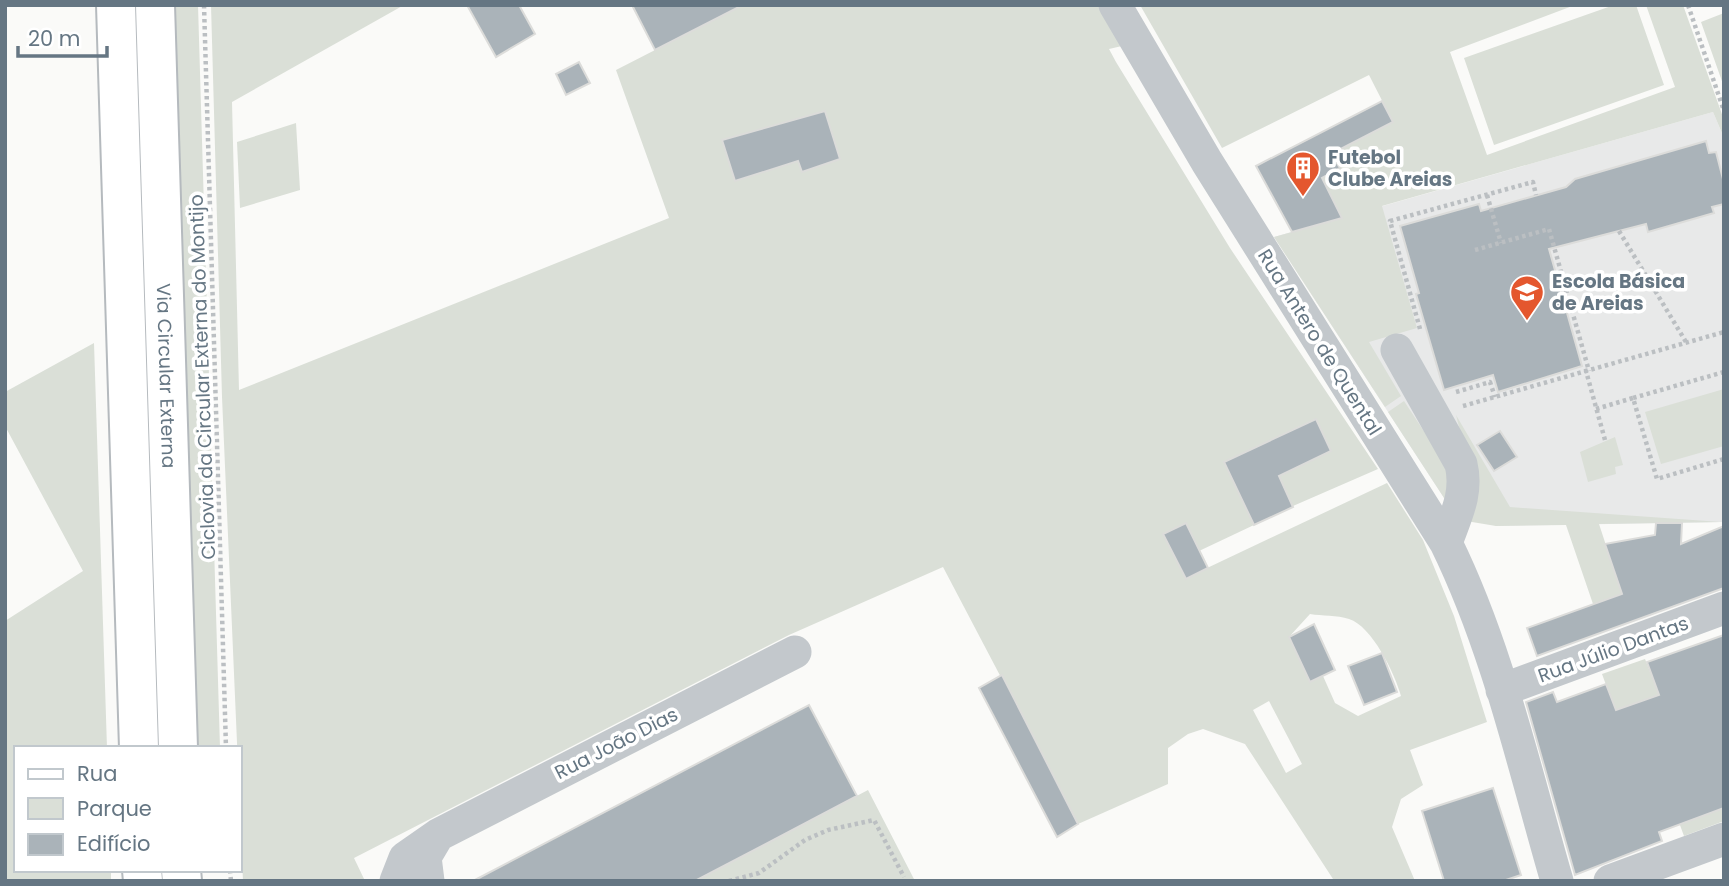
<svg xmlns="http://www.w3.org/2000/svg" width="1729" height="886" font-family="Poppins,sans-serif">
  <style>
    .built { fill: #e8e9e9 }
    .green { fill: #dadfd7; fill-rule: evenodd }
    .building { fill: #aab3b9; stroke: #dcdcda; stroke-width: 2 }
    .lines { fill: none; stroke-linecap: round; stroke-linejoin: round }
    .major-casing { stroke: #b5babe; stroke-width: 42 }
    .path { stroke: #bbbfc2; stroke-width: 4.5; stroke-dasharray: 3.5 3.5; stroke-linecap: butt }
    .minor { stroke: #c3c8cc; stroke-width: 33 }
    .major { stroke: #fff; stroke-width: 38 }
    .labels { text-anchor: middle; stroke-width: 7; stroke-linejoin: round; paint-order: stroke }
    .poi-label { font-size: 19px; font-weight: bold; fill: #657683; stroke: #fff; text-anchor: start }
    .street-label { font-size: 19px; fill: #657683; stroke: #fff }
  </style>
  <rect width="100%" height="100%" fill="#fafaf8"/>
  <!-- built -->
  <path class="built" d="M 1713,112 L 1724,138 L 1724,522 L 1496,526 L 1448,504 L 1274,237 Z"/>
  <!-- green -->
  <path class="green" d="M 175,5 L 198,5 L 220,748 L 198,748 Z
    M 211,5 L 404,5 L 232,102 L 239,390 L 669,218 L 616,70 L 743,5 L 1100,5 L 1122,46 L 1109,49 L 1116,62 L 1230,248 L 1378,469 L 1293,506 L 1279,476 L 1331,451 L 1315,419 L 1225,462 L 1254,525 L 1199,551 L 1164,534 L 1186,578 L 1387,483 L 1423,540 L 1454,616 L 1487,722 L 1410,750 L 1423,785 L 1401,799 L 1392,827 L 1415,881 L 1331,881 L 1333,879 L 1245,744 L 1203,729 L 1188,734 L 1168,748 L 1168,784 L 1078,824 L 943,567 L 789,635 L 354,858 L 365,881 L 243,881 L 222,397 ZM 1310,614 C 1322,616 1337,615 1349,619 C 1372,626 1395,674 1401,696 L 1358,716 L 1335,703 L 1323,676 L 1310,682 L 1289,637 ZM 1269,701 L 1302,764 L 1286,773 L 1253,710 Z
    M 1140,5 L 1575,5 L 1450,52 L 1487,155 L 1675,87 L 1646,5 L 1683,5 L 1724,120 L 1724,138 L 1713,112 L 1382,206 L 1417,328 L 1369,342 L 1401,396 L 1385,407 L 1274,237 L 1342,218 L 1322,178 L 1339,168 L 1331,154 L 1393,122 L 1369,75 L 1222,148 Z
    M 1614,5 L 1636,5 L 1664,85 L 1494,145 L 1464,58 Z
    M 1724,13 L 1724,87 L 1701,22 Z
    M 296,123 L 300,190 L 240,208 L 237,142 Z
    M 94,343 L 107,748 L 16,748 L 16,870 L 111,870 L 111,881 L 5,881 L 5,621 L 83,571 L 5,426 L 5,392 Z
    M 1724,389 L 1724,446 L 1661,464 L 1645,412 Z
    M 1404,401 L 1454,477 L 1448,504 L 1388,412 Z
    M 1456,415 L 1510,507 L 1721,522 L 1599,524 L 1622,594 L 1593,604 L 1566,525 L 1496,526 L 1460,520 L 1468,462 Z
    M 1615,437 L 1623,465 L 1615,467 L 1616,474 L 1588,482 L 1580,452 Z
    M 1645,659 L 1659,695 L 1624,734 L 1602,674 Z
    M 1663,779 L 1700,816 L 1724,808 L 1724,821 L 1684,836 Z
    M 868,790 L 915,881 L 695,881 Z"/>
  <!-- building -->
  <path class="building" d="M 467,5 L 519,5 L 535,34 L 496,57 Z
    M 632,5 L 743,5 L 655,50 Z
    M 579,62 L 590,83 L 566,95 L 556,74 Z
    M 1382,101 L 1393,122 L 1331,154 L 1340,168 L 1322,178 L 1342,218 L 1292,232 L 1256,166 Z
    M 825,111 L 840,159 L 802,172 L 798,161 L 735,181 L 722,140 Z
    M 1706,141 L 1709,153 L 1716,152 L 1724,183 L 1724,204 L 1712,207 L 1714,213 L 1648,232 L 1646,224 L 1549,249 L 1582,366 L 1498,392 L 1493,375 L 1444,390 L 1416,294 L 1419,293 L 1400,226 L 1479,204 L 1481,211 L 1566,187 L 1575,179 Z
    M 1316,419 L 1331,451 L 1279,476 L 1293,507 L 1254,525 L 1224,462 Z
    M 1500,431 L 1517,457 L 1494,471 L 1477,445 Z
    M 1186,523 L 1208,568 L 1186,579 L 1163,534 Z
    M 1656,523 L 1682,523 L 1681,544 L 1724,526 L 1724,588 L 1537,656 L 1527,628 L 1622,594 L 1605,544 L 1655,535 Z
    M 1314,624 L 1335,670 L 1310,682 L 1289,637 Z
    M 1724,635 L 1724,808 L 1659,832 L 1662,841 L 1575,875 L 1526,702 L 1553,692 L 1557,702 L 1606,684 L 1616,710 L 1659,695 L 1647,662 Z
    M 1382,653 L 1397,692 L 1364,705 L 1348,666 Z
    M 1002,675 L 1078,824 L 1057,837 L 979,688 Z
    M 809,705 L 857,796 L 764,845 L 695,881 L 473,881 Z
    M 1493,788 L 1521,875 L 1503,881 L 1444,881 L 1422,811 Z"/>
  <g class="lines">
    <!-- major casing -->
    <g class="major-casing">
      <g id="major">
        <path d="M 116,5 L 139,748"/>
        <path id="s1" d="M 155,5 L 178,748"/>
        <path d="M 142,870 L 143,881"/>
        <path d="M 181,870 L 182,881"/>
      </g>
    </g>
    <!-- path -->
    <path class="path" d="M 204,5 L 226,748
      M 1688,5 L 1724,111
      M 1487,195 L 1501,243
      M 1619,231 L 1686,342
      M 1475,250 L 1549,229 L 1589,371
      M 1420,329 L 1390,221 L 1533,182 L 1536,195
      M 1724,372 L 1633,398 L 1657,479 L 1724,459
      M 1456,392 L 1490,382 L 1495,397
      M 1463,406 L 1586,371
      M 1596,409 L 1633,398
      M 1605,440 L 1586,371 L 1724,332
      M 230,870 L 231,881
      M 729,881 L 759,873 L 805,840 L 828,830 L 874,820 L 904,877"/>
    <!-- minor -->
    <path class="minor" d="M 1115,5 L 1207,162 L 1446,543 C 1498,649 1524,768 1557,881
      M 1397,350 L 1461,464 C 1468,493 1456,515 1446,543
      M 1502,690 L 1724,608
      M 396,881 L 405,858 L 438,835 L 795,652
      M 428,881 L 425,857 L 438,835
      M 1610,881 L 1724,839"/>
    <!-- major -->
    <use href="#major" class="major"/>
  </g>
  <!-- icons -->
  <defs>
    <g id="building-pin" transform="scale(1.75)"><path d="M0 17L-7.5 6A9.5 9.5 0 1 1 7.5 6Z" fill="#e4572e" stroke="#fff"/><path d="M-4-6H4V6H1V3H-1V6H-4ZM-2.5-4.3h1.7v1.8h-1.7ZM.8-4.3h1.7v1.8H.8ZM-2.5-1h1.7V.8h-1.7ZM.8-1h1.7V.8H.8Z" fill="#fff"/></g>
    <g id="school-pin" transform="scale(1.75)"><path d="M0 17L-7.5 6A9.5 9.5 0 1 1 7.5 6Z" fill="#e4572e" stroke="#fff"/><path d="M0-5L7-2L0 1L-7-2ZM-4 1L0 2.5L4 1V4Q0 6-4 4Z" fill="#fff"/></g>
  </defs>
  <g fill-rule="evenodd">
    <use href="#building-pin" x="1303" y="168"/>
    <use href="#school-pin" x="1527" y="292"/>
  </g>
  <g class="labels">
    <!-- poi labels -->
    <g class="poi-label">
      <text x="1328" y="164">Futebol<tspan x="1328" dy="22">Clube Areias</tspan></text>
      <text x="1552" y="288">Escola Básica<tspan x="1552" dy="22">de Areias</tspan></text>
    </g>
    <!-- street labels -->
    <g class="street-label">
      <text transform="translate(1320 342) rotate(58)" y="7">Rua Antero de Quental</text>
      <text dy="7" stroke="none"><textPath href="#s1" startOffset="371">Via Circular Externa</textPath></text>
      <text transform="translate(202 377) rotate(-92)" y="7">Ciclovia da Circular Externa do Montijo</text>
      <text transform="translate(1613 649) rotate(-20)" y="7">Rua Júlio Dantas</text>
      <text transform="translate(616 743) rotate(-27)" y="7">Rua João Dias</text>
    </g>
  </g>
  <!-- border -->
  <rect width="1729" height="886" fill="none" stroke="#657683" stroke-width="14"/>
  <!-- legend -->
  <rect x="14" y="746" width="228" height="126" fill="#ffffff" stroke="#c1c8cd" stroke-width="2"/>
  <rect x="28" y="769" width="35" height="10" fill="#ffffff" stroke="#c1c8cd" stroke-width="2"/>
  <text x="77" y="781" font-size="21" fill="#657683">Rua</text>
  <rect x="28" y="798" width="35" height="21" fill="#dadfd7" stroke="#c1c8cd" stroke-width="2"/>
  <text x="77" y="816" font-size="21" fill="#657683">Parque</text>
  <rect x="28" y="834" width="35" height="21" fill="#aab3b9" stroke="#c1c8cd" stroke-width="2"/>
  <text x="77" y="851" font-size="21" fill="#657683">Edifício</text>
  <!-- scale -->
  <path d="M18 46v10h89v-10" fill="none" stroke="#657683" stroke-width="3.5"/>
  <text x="28" y="46" font-size="21" fill="#657683" stroke="#ffffff" stroke-width="5" paint-order="stroke">20 m</text>
</svg>
